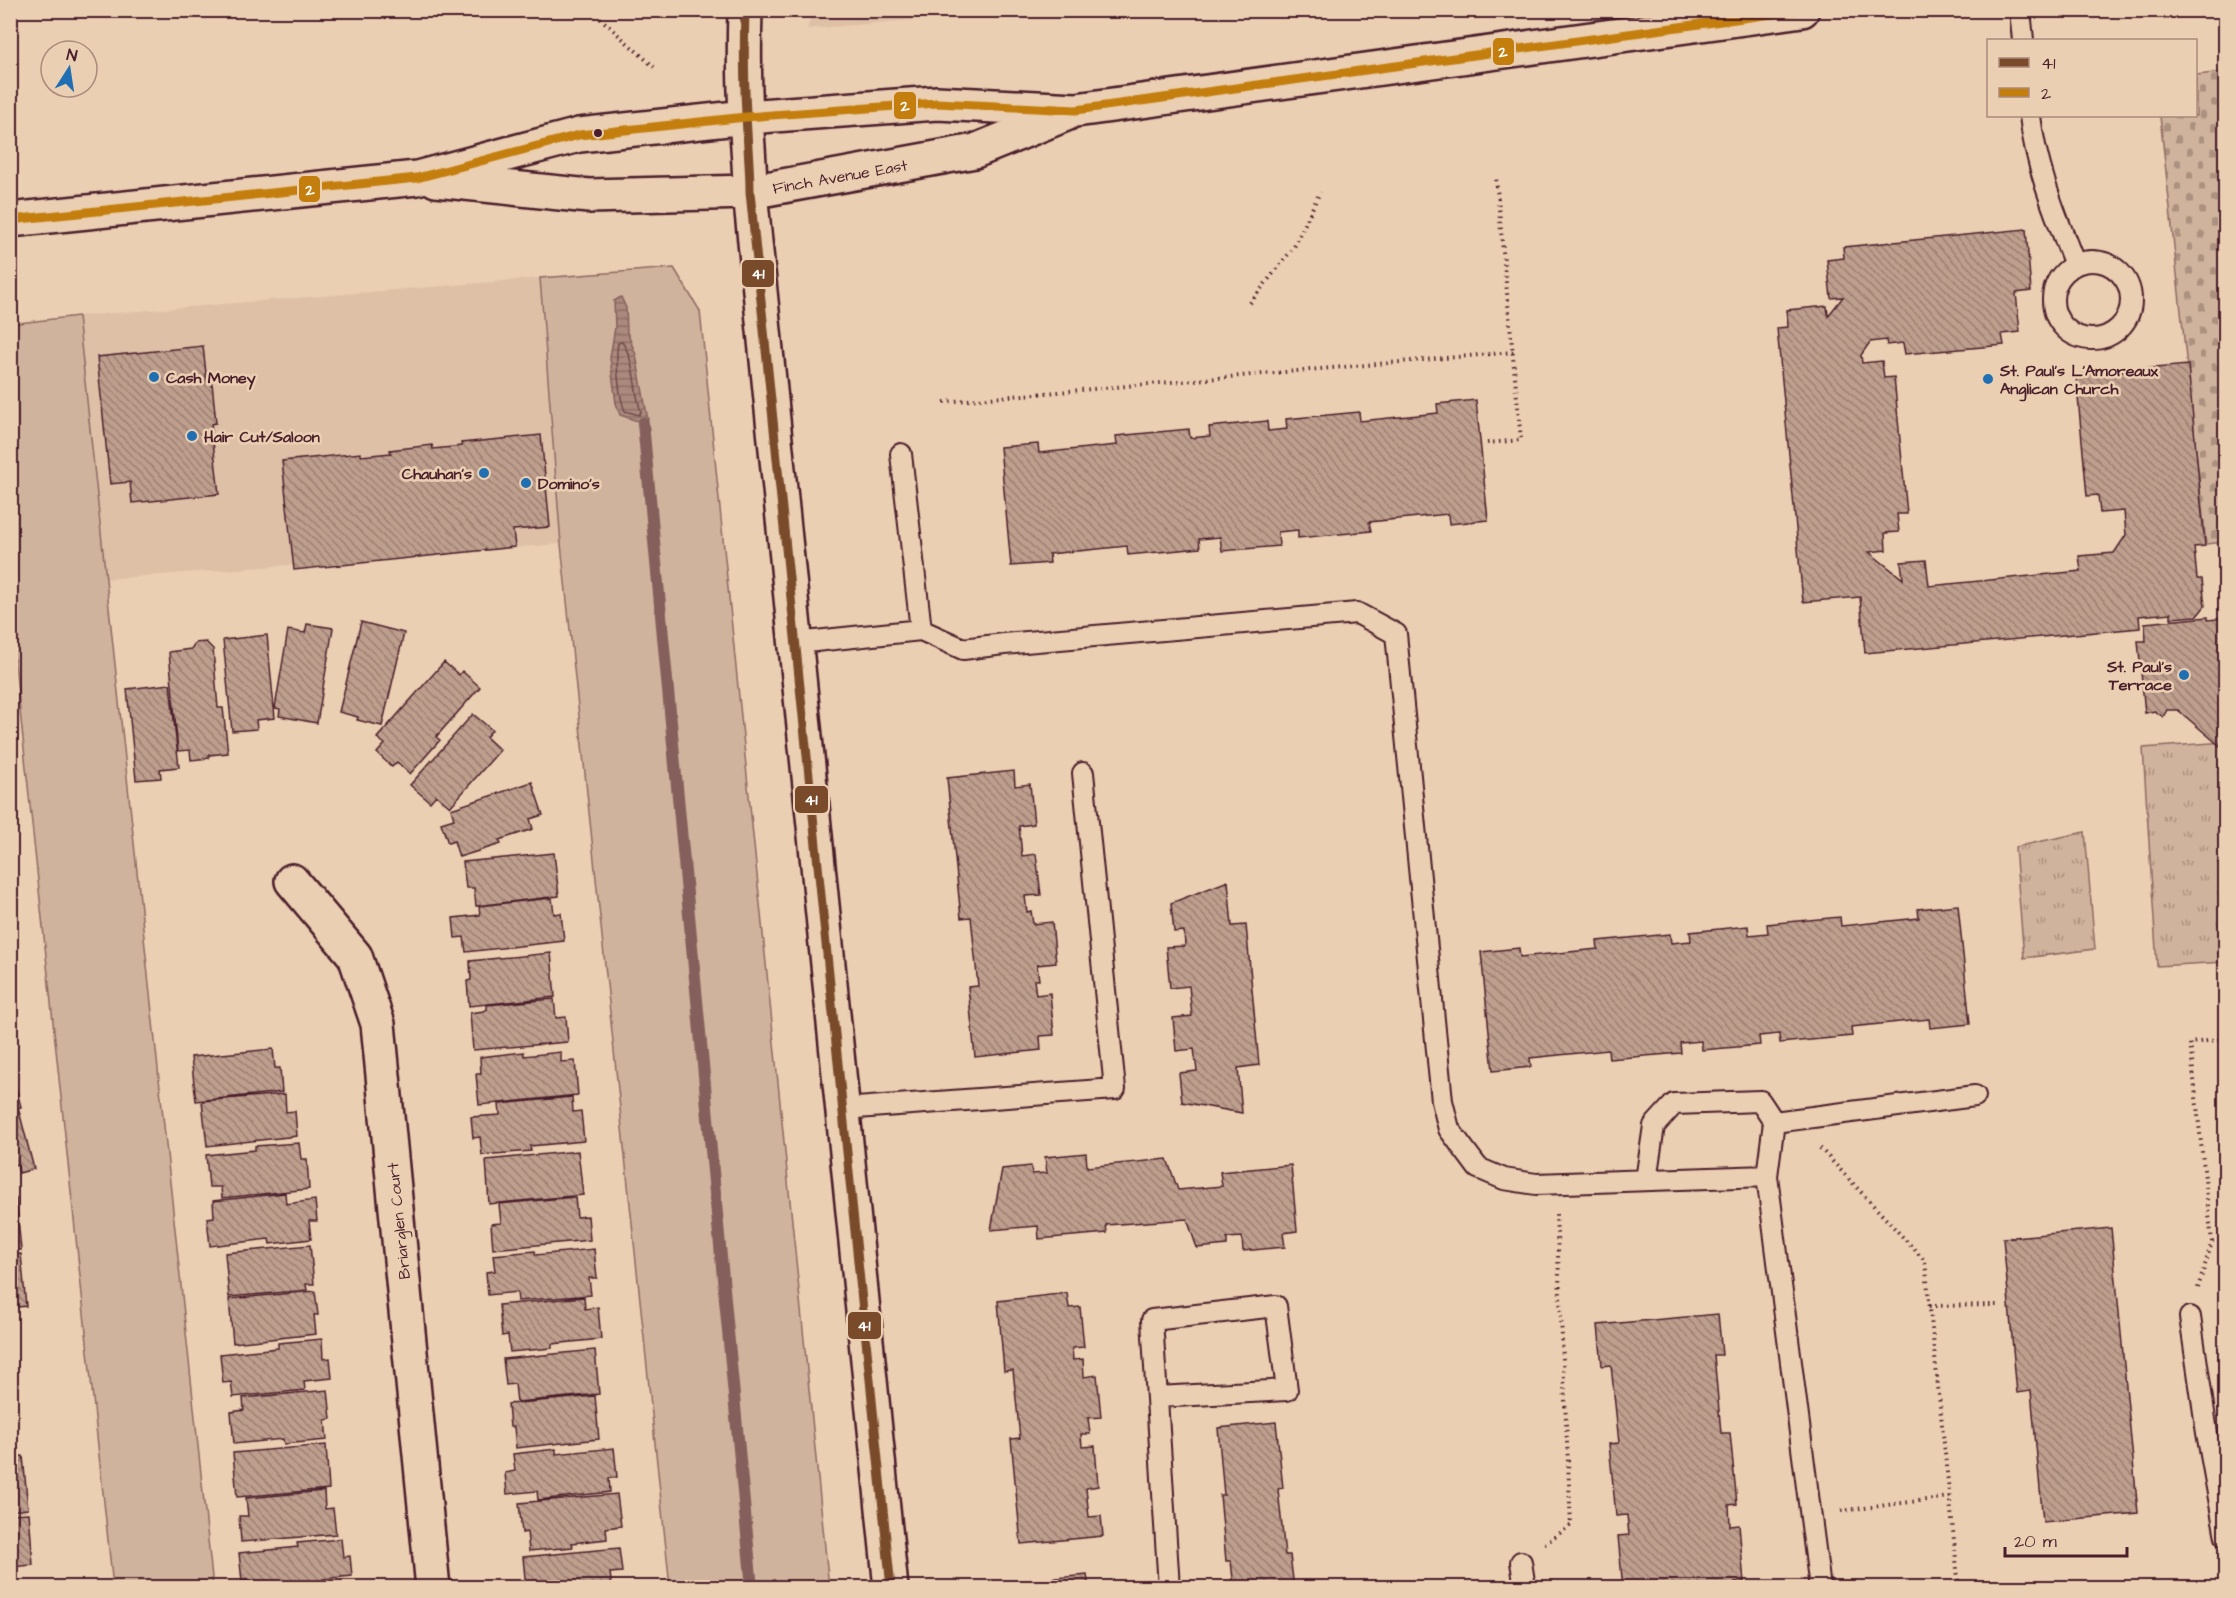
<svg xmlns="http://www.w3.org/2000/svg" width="2236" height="1598" font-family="'Architects Daughter',sans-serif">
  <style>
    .built { fill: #dec0a7 }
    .grass { fill: #d0b39c; stroke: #8d6964; stroke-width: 1.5 }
    .cemetery { fill: url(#cemetery-stones); stroke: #8d6964; stroke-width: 1.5 }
    .park { fill: url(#park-tufts); stroke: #8d6964; stroke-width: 1.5 }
    .water { fill: url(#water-rules); stroke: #845f5c; stroke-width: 1.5 }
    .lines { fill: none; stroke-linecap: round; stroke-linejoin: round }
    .shore { stroke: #71494c; stroke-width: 1.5 }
    .stream { stroke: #845f5c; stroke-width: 12 }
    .building { fill: url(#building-back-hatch); stroke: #4a1f2b; stroke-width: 1.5 }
    .lane-casing { stroke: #4a1f2b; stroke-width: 24 }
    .street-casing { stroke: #4a1f2b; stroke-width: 38 }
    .secondary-casing { stroke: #4a1f2b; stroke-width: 38 }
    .path { stroke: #4a1f2b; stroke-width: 4; stroke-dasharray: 1.5 4.5; stroke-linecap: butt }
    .lane { stroke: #ebcfb2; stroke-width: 20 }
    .street { stroke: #ebcfb2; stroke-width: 33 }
    .secondary { stroke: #ebcfb2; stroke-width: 33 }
    .bus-1-casing { stroke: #ebcfb2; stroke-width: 14 }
    .bus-2-casing { stroke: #ebcfb2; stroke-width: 14 }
    .bus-1 { stroke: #7a4b2a; stroke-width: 9 }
    .bus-2 { stroke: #c37e0d; stroke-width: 9 }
    .bus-dot { fill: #4a1f2b; stroke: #ebcfb2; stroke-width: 2 }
    .poi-dot { fill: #1f6fb2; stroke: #ebcfb2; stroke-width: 2 }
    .labels { text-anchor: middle; stroke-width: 5; stroke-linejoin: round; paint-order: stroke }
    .street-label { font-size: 16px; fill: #4a1f2b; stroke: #ebcfb2 }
    .poi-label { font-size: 16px; font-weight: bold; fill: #4a1f2b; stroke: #ebcfb2; text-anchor: start }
    .line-badge { stroke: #ebcfb2; stroke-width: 2 }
    .badge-label { font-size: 16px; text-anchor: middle; font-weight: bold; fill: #fff }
  </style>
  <defs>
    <pattern id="cemetery-stones" width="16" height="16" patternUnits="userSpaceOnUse" patternTransform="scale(1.5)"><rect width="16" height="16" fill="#d0b39c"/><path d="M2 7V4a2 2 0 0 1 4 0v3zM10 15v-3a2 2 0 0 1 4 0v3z" fill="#ab917f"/></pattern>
    <pattern id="park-tufts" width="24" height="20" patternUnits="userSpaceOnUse" patternTransform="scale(1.5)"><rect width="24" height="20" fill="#d0b39c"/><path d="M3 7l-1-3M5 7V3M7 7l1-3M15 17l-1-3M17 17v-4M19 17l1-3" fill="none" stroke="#ab917f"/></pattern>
    <pattern id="water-rules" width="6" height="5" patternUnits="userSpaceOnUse" patternTransform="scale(1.5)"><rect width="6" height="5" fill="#ab897d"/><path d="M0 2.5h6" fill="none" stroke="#8d6f67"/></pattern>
    <pattern id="building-back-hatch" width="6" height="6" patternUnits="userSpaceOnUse" patternTransform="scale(1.5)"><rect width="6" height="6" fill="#be9e8d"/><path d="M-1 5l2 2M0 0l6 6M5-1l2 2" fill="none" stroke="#9c8073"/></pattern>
  </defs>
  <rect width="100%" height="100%" fill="#ebcfb2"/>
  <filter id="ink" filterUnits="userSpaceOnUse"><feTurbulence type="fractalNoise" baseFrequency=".0167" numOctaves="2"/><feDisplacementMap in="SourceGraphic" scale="12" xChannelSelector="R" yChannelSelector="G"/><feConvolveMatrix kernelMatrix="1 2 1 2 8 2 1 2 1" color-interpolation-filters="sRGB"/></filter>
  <g filter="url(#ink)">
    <!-- built -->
    <path class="built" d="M 813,10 L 1021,10 L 1021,11 L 807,29 Z
      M 540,278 L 561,544 L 106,579 L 78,316 Z"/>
    <!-- grass -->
    <path class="grass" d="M 674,268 L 700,311 L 829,1587 L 670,1587 L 561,544 L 540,278 Z
      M 78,316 L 213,1587 L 113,1587 L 11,626 L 11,324 Z"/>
    <!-- cemetery -->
    <path class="cemetery" d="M 2225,72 L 2225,542 L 2206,544 L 2160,116 L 2196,116 L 2196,75 Z"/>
    <!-- park -->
    <path class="park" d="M 2225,742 L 2225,962 L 2157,966 L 2143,748 Z
      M 2085,832 L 2095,949 L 2024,958 L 2015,847 Z"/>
    <!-- water -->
    <path class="water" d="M 621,297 L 626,308 L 627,332 L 636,355 L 648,420 L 643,423 L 620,415 L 616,403 L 610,358 L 615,327 L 614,301 Z"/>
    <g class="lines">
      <!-- shore -->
      <path class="shore" d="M 622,342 C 636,362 633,389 641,412 L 639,415 L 625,411 C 619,398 615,358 618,343 Z"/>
      <!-- stream -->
      <path class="stream" d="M 643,423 L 752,1588"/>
    </g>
    <!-- building -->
    <path class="building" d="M 2026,229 L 2031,291 L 2016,293 L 2020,332 L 2002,334 L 2004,345 L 1905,354 L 1903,343 L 1887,345 L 1886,340 L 1870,342 L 1861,355 L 1862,363 L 1882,361 L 1884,378 L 1894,377 L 1907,514 L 1897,514 L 1899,532 L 1885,533 L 1886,550 L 1869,552 L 1903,579 L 1901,562 L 1926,560 L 1929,586 L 2081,571 L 2079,556 L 2114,553 L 2126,535 L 2124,511 L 2100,513 L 2098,495 L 2087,496 L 2076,375 L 2188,365 L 2205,546 L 2194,547 L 2197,579 L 2202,579 L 2205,606 L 2197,616 L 2171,618 L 2171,613 L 2139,616 L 2140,628 L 1865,653 L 1860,597 L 1803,602 L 1777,328 L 1788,327 L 1787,310 L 1827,306 L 1828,316 L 1843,297 L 1831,298 L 1827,260 L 1844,258 L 1843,247 Z
      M 203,346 L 207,383 L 212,383 L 216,423 L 211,424 L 219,494 L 132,503 L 130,482 L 110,484 L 97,357 Z
      M 1476,400 L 1488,520 L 1449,524 L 1448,514 L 1369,522 L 1371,531 L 1298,538 L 1298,530 L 1278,532 L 1279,546 L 1222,551 L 1220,537 L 1199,539 L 1200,548 L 1128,555 L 1127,546 L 1049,554 L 1050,563 L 1011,566 L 1000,447 L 1038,444 L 1039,453 L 1117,445 L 1116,436 L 1189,429 L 1190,438 L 1210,436 L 1209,427 L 1267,421 L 1268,431 L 1287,429 L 1286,419 L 1359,412 L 1360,421 L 1438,413 L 1437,404 Z
      M 541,435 L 550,527 L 513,530 L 515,547 L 294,570 L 282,461 L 361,453 L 361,456 L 391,453 L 390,450 L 432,445 L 433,449 L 462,446 L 461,443 Z
      M 2208,617 L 2208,620 L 2226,618 L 2226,745 L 2220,746 L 2178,710 L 2167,710 L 2163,717 L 2155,711 L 2145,713 L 2138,641 L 2146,641 L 2145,623 Z
      M 361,622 L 404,633 L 382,726 L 357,720 L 358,717 L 339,712 Z
      M 307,624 L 333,628 L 317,723 L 279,716 L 280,709 L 275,708 L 288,630 L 305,633 Z
      M 267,635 L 275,718 L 256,720 L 257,729 L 232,731 L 223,640 Z
      M 206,642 L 213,649 L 218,708 L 223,708 L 228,753 L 209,755 L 209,758 L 191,760 L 190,750 L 178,751 L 169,652 L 191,649 L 195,643 Z
      M 444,662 L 459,675 L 462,671 L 480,687 L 436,737 L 440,740 L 410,774 L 397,762 L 392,767 L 377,753 L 385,744 L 377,738 Z
      M 170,684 L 179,767 L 160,769 L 161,778 L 136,780 L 127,689 Z
      M 473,714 L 492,730 L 486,737 L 500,750 L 450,807 L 436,795 L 430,802 L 410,785 Z
      M 1014,771 L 1015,786 L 1030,784 L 1034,824 L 1019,826 L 1022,856 L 1036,854 L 1041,895 L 1025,896 L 1027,912 L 1031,911 L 1033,924 L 1052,922 L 1056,963 L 1037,965 L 1039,980 L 1034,980 L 1036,995 L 1050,993 L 1054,1035 L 1040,1036 L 1041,1050 L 975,1057 L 968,987 L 978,986 L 971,917 L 961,918 L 947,778 Z
      M 532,782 L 543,815 L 530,819 L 533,829 L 499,840 L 501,844 L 459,857 L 454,841 L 448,843 L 441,823 L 454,819 L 451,809 Z
      M 554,853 L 559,896 L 476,906 L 474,888 L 466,888 L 463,862 Z
      M 1228,881 L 1232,926 L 1246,925 L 1259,1065 L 1238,1068 L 1242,1113 L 1182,1102 L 1179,1073 L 1197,1071 L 1194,1049 L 1176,1051 L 1173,1018 L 1192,1016 L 1189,986 L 1170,988 L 1166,947 L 1185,946 L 1184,931 L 1174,932 L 1171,903 Z
      M 552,898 L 554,914 L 561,913 L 564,941 L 466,952 L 464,937 L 455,938 L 453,918 L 480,915 L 479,906 Z
      M 1958,905 L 1970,1024 L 1930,1028 L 1929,1019 L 1851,1027 L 1852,1036 L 1780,1043 L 1779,1034 L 1759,1036 L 1760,1045 L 1702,1050 L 1701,1041 L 1680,1043 L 1681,1053 L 1609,1059 L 1608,1050 L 1530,1058 L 1531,1067 L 1493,1071 L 1481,952 L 1519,948 L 1520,957 L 1598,949 L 1597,941 L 1670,934 L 1671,943 L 1691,941 L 1690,932 L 1748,926 L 1749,935 L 1768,933 L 1767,924 L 1840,917 L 1841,926 L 1919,918 L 1918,909 Z
      M 551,953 L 555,997 L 469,1006 L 467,981 L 471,980 L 470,961 Z
      M 554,999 L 556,1018 L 566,1017 L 568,1042 L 473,1050 L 470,1013 L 484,1011 L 487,1009 L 487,1005 Z
      M 273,1049 L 275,1068 L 280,1068 L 282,1092 L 196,1101 L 191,1057 Z
      M 524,1052 L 524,1056 L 561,1052 L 561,1062 L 575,1061 L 578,1095 L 479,1105 L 476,1074 L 481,1074 L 480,1057 Z
      M 10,1064 L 21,1107 L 10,1110 Z
      M 285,1094 L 286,1112 L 295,1111 L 297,1136 L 207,1146 L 202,1101 Z
      M 572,1097 L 573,1112 L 581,1111 L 584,1141 L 530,1146 L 531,1151 L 482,1155 L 480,1137 L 473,1138 L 471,1117 L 500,1115 L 499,1104 Z
      M 19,1111 L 34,1169 L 19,1173 L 17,1164 L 10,1166 L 10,1113 Z
      M 299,1143 L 301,1159 L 307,1159 L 309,1189 L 222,1198 L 221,1187 L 209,1187 L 206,1155 L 255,1150 L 255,1146 Z
      M 578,1151 L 583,1195 L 489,1204 L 486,1160 Z
      M 1086,1153 L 1087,1167 L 1167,1159 L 1178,1190 L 1222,1186 L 1220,1172 L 1291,1165 L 1297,1231 L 1283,1233 L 1285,1247 L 1243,1251 L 1242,1237 L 1227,1238 L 1227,1245 L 1197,1248 L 1187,1219 L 1106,1225 L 1107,1233 L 1039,1239 L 1038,1226 L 991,1230 L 1002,1169 L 1031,1166 L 1032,1174 L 1047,1173 L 1045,1157 Z
      M 285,1193 L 286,1204 L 315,1200 L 317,1221 L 309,1221 L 311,1239 L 270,1244 L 269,1239 L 210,1246 L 207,1218 L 214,1217 L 213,1201 Z
      M 575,1197 L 577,1217 L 588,1216 L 590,1240 L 493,1249 L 491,1224 L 501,1223 L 499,1204 Z
      M 16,1198 L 21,1250 L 10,1251 L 10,1199 Z
      M 2111,1228 L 2138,1513 L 2043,1522 L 2031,1391 L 2017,1393 L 2003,1238 Z
      M 310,1245 L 314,1284 L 306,1284 L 307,1290 L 229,1297 L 225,1253 Z
      M 594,1249 L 597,1278 L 589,1278 L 591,1295 L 518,1301 L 517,1292 L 488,1295 L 486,1272 L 495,1271 L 493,1255 L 535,1251 L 536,1255 Z
      M 21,1254 L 26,1306 L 10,1308 L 10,1255 Z
      M 315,1291 L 318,1315 L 314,1315 L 316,1334 L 233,1343 L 229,1299 Z
      M 1067,1293 L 1069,1308 L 1080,1307 L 1084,1347 L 1072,1348 L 1073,1360 L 1083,1359 L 1084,1377 L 1097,1375 L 1101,1417 L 1088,1418 L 1090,1434 L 1081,1434 L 1082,1447 L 1095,1446 L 1098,1486 L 1086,1488 L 1089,1517 L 1101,1516 L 1103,1536 L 1021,1544 L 1011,1439 L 1020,1438 L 1013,1370 L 1004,1371 L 998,1301 Z
      M 584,1297 L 585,1309 L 598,1307 L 601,1339 L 552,1344 L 552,1348 L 510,1352 L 508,1335 L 502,1336 L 499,1305 Z
      M 1718,1314 L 1722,1355 L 1714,1355 L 1721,1433 L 1730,1433 L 1737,1504 L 1729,1505 L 1730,1526 L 1739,1525 L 1744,1582 L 1735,1583 L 1736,1588 L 1623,1588 L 1618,1536 L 1629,1535 L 1627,1515 L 1616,1516 L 1609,1444 L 1619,1443 L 1611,1365 L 1602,1366 L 1598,1325 Z
      M 322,1339 L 323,1359 L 330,1358 L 332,1378 L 304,1381 L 305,1390 L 233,1397 L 231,1382 L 223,1383 L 220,1354 L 278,1348 L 278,1343 Z
      M 10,1343 L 14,1380 L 10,1380 Z
      M 595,1350 L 599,1394 L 517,1402 L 515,1384 L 506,1385 L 503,1359 Z
      M 10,1386 L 16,1436 L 10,1437 Z
      M 328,1390 L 331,1419 L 325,1420 L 327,1440 L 284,1444 L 283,1439 L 234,1444 L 231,1412 L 244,1410 L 243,1398 Z
      M 595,1396 L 599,1439 L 516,1448 L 514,1427 L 510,1427 L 508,1404 Z
      M 1276,1422 L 1283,1488 L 1278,1489 L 1285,1555 L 1290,1555 L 1294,1588 L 1234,1588 L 1231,1561 L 1226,1561 L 1220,1495 L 1224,1495 L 1218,1428 Z
      M 326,1445 L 329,1489 L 237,1497 L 233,1453 Z
      M 614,1448 L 617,1477 L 609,1478 L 610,1492 L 538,1500 L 537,1491 L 507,1494 L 505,1473 L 515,1471 L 513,1454 L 556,1449 L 556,1454 Z
      M 23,1456 L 28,1509 L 10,1511 L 10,1457 Z
      M 324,1491 L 325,1509 L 333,1508 L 336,1534 L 241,1542 L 239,1516 L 248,1516 L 246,1498 Z
      M 617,1494 L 621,1526 L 606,1528 L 607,1539 L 572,1543 L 573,1547 L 529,1551 L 527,1532 L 522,1533 L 519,1503 Z
      M 29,1513 L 33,1565 L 10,1567 L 10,1514 Z
      M 341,1539 L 343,1557 L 350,1556 L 352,1576 L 323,1579 L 324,1588 L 250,1588 L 249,1580 L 242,1581 L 239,1553 L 298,1547 L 297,1543 Z
      M 619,1548 L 622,1572 L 610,1573 L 612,1588 L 526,1588 L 523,1557 Z
      M 1087,1575 L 1089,1588 L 1026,1588 L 1026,1581 Z"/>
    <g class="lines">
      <!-- lane casing -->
      <g class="lane-casing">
        <path id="lane" d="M 2020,10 L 2023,40
          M 2030,116 C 2036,168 2056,216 2075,265
          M2053 300a39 39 0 1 1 78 0a39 39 0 1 1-78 0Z
          M 901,454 L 921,630
          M 796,643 L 921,630 L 963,649 L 1004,644 L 1357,613 L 1396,634 L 1442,1101 L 1449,1129 L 1478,1168 L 1504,1179 L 1536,1184 L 1767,1176 L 1820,1588
          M 843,1109 L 1115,1089 L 1083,773
          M 1774,1122 L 1975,1096
          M 1646,1180 L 1654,1126 L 1674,1104 L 1760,1101 L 1774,1122 L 1767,1176
          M 2190,1317 L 2207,1433 L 2226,1537
          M 1157,1397 L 1287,1390 L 1276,1306 L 1152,1320 L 1169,1588
          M 1521,1562 L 1525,1588"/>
      </g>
      <!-- street casing -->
      <g class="street-casing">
        <path id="street" d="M 292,881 L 355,956 L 378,1024 L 433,1588"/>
      </g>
      <!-- secondary casing -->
      <g class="secondary-casing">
        <path id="secondary" d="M 745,10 C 744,45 744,79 746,113 C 747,140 750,166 750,192 L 891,1588
          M 436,180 L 589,196 L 750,192 L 975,151 L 1066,114
          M 10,220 L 417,178 L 579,135 L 746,117 L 937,103 L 1076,110 L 1802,10"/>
      </g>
      <!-- path -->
      <path class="path" d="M 591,10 L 654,67
        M 1250,303 L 1294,247 L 1320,192
        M 944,402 L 1514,352
        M 1487,443 L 1521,440 L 1496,178
        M 1820,1148 L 1925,1261 L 1959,1588
        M 2198,1288 L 2212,1242 L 2190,1043 L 2226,1039
        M 1929,1306 L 1997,1305
        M 1841,1511 L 1949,1497
        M 1545,1544 L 1571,1525 L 1556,1214"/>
      <!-- lane -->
      <use href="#lane" class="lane"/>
      <!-- street -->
      <use href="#street" class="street"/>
      <!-- secondary -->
      <use href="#secondary" class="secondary"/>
      <!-- bus-1 casing -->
      <g class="bus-1-casing">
        <path id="bus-1" d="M 745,10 C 744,45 744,79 746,113 C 747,140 750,166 750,192 L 891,1588"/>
      </g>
      <!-- bus-2 casing -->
      <g class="bus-2-casing">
        <path id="bus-2" d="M 10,220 L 417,178 L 579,135 L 746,117 L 937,103 L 1076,110 L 1802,10"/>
      </g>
      <!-- bus-1 -->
      <use href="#bus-1" class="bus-1"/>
      <!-- bus-2 -->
      <use href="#bus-2" class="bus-2"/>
    </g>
  </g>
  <!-- markers -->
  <circle class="bus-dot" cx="598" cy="133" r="5"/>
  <g class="poi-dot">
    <circle cx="154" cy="377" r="6"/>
    <circle cx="1988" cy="379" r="6"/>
    <circle cx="192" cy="436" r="6"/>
    <circle cx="484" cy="473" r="6"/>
    <circle cx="526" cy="483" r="6"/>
    <circle cx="2184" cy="675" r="6"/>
  </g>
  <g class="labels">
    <!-- street labels -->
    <g class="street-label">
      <text transform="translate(840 176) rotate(-10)" y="6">Finch Avenue East</text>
      <text transform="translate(398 1221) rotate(-96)" y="6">Briarglen Court</text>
    </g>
    <!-- poi labels -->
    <g class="poi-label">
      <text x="2000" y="376">St. Paul's L'Amoreaux<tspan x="2000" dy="18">Anglican Church</tspan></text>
      <text x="166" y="383">Cash Money</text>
      <text x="204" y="442">Hair Cut/Saloon</text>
      <text x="472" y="479" text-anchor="end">Chauhan’s</text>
      <text x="538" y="489">Domino's</text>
      <text x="2172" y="672" text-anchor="end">St. Paul's<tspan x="2172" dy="18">Terrace</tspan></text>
    </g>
  </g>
  <g class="line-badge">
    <rect x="1492" y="37" width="23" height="29" rx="6" fill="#c37e0d"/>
    <rect x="893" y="91" width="24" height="29" rx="6" fill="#c37e0d"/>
    <rect x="298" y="175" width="23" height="28" rx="6" fill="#c37e0d"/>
    <rect x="741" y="259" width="34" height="29" rx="6" fill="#7a4b2a"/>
    <rect x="794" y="785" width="35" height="29" rx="6" fill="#7a4b2a"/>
    <rect x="847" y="1311" width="35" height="29" rx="6" fill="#7a4b2a"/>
  </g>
  <g class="badge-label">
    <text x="1503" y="57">2</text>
    <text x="905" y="111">2</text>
    <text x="310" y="195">2</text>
    <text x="758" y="279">41</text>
    <text x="811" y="805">41</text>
    <text x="864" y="1331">41</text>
  </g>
  <!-- margin -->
  <rect width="2236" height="1598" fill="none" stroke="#ebcfb2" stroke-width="36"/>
  <rect x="18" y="18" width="2200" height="1562" fill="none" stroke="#4a1f2b" stroke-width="2" filter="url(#ink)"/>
  <!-- legend -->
  <rect x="1987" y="39" width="210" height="78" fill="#ebcfb2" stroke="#ab897c" stroke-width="1.5"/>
  <rect x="1999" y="58" width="30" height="9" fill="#7a4b2a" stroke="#ab897c" stroke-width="1.5"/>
  <text x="2041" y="69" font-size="18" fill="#4a1f2b">41</text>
  <rect x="1999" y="88" width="30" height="9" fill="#c37e0d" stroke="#ab897c" stroke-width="1.5"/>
  <text x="2041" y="99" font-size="18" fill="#4a1f2b">2</text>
  <!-- north arrow -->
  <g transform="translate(69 69) rotate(12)"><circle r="28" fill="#ebcfb2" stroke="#ab897c" stroke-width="1.5"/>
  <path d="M0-4.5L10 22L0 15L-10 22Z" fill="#1f6fb2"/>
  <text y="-9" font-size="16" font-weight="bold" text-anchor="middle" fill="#4a1f2b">N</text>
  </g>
  <!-- scale -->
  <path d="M2005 1547v9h122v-9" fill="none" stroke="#4a1f2b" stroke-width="3"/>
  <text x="2014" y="1547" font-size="18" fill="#4a1f2b" stroke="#ebcfb2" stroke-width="4.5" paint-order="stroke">20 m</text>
</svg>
